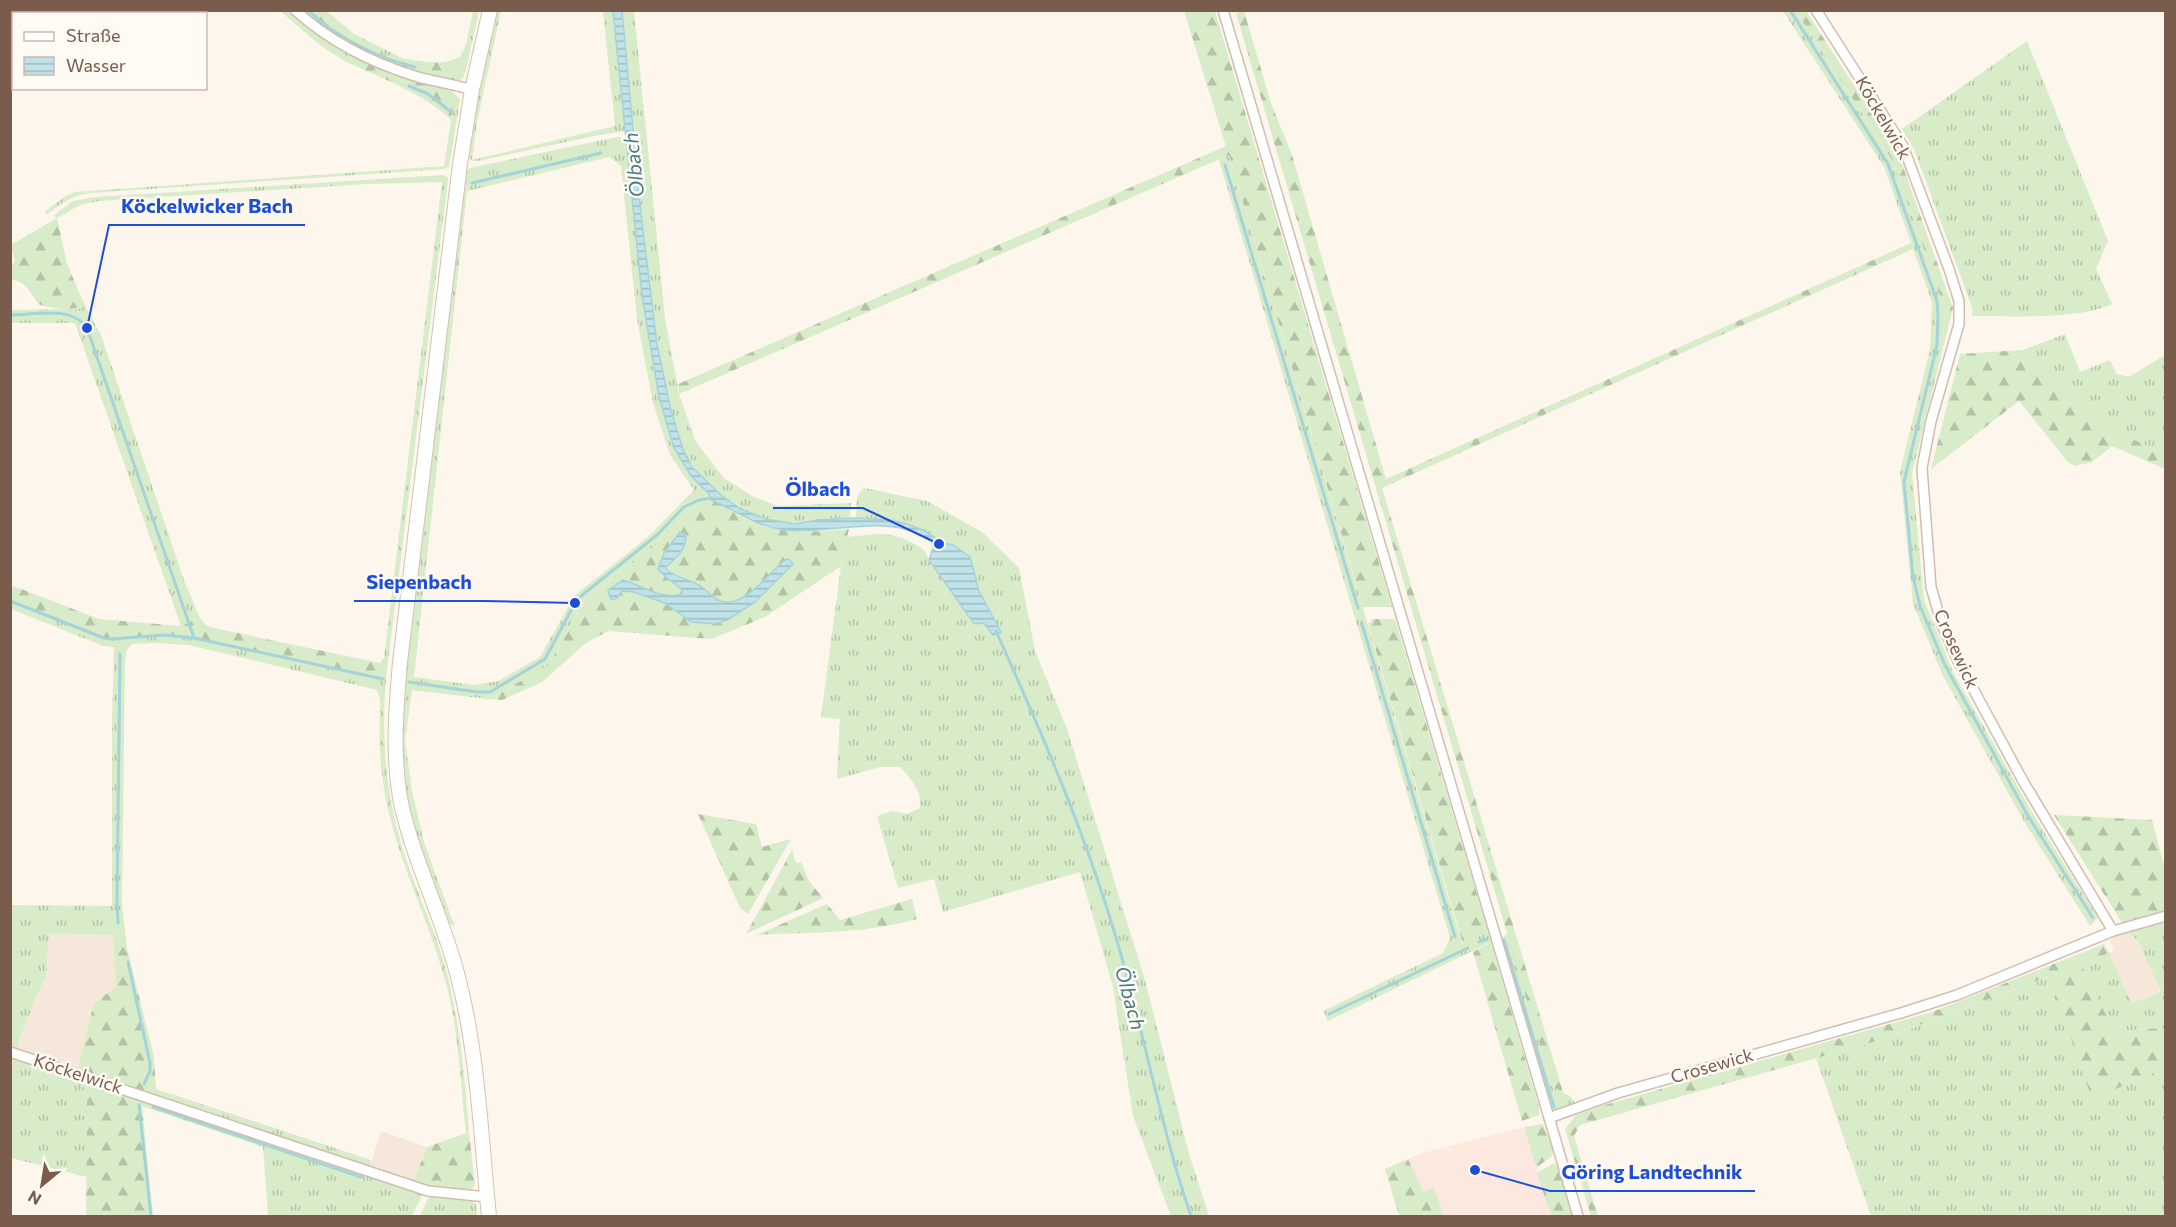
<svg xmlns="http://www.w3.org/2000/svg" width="2176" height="1227" font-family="Commissioner,sans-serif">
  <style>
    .residential { fill: #f5e8da }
    .commercial { fill: #fde8e0 }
    .grass { fill: url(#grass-tufts); fill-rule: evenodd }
    .forest { fill: url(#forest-firs); fill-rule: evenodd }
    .water { fill: url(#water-rules); stroke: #a5d3da; stroke-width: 1.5 }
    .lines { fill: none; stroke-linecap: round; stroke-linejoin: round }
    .stream { stroke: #a5d3da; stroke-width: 3 }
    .minor-casing { stroke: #d1beb0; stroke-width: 12 }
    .secondary-casing { stroke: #d6c0b0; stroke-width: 16 }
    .minor { stroke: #fff; stroke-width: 9 }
    .secondary { stroke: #fff; stroke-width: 14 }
    .labels { text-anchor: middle; stroke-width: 5; stroke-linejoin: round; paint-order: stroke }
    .street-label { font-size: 18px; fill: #7a5c4d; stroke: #fffaf3 }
    .water-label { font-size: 20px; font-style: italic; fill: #437c86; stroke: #fffaf3 }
    .leader { fill: none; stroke: #1d4ed8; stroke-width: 2 }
    .callout-dot { fill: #1d4ed8; stroke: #fffaf3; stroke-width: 2 }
    .callout-label { font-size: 20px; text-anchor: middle; font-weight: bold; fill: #1d4ed8; stroke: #fffaf3; stroke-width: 5; stroke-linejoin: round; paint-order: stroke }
  </style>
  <defs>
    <pattern id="grass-tufts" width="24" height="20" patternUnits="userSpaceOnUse" patternTransform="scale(1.5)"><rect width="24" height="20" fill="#d8ecc9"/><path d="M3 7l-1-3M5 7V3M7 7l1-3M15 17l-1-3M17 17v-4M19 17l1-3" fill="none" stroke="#b4c2a5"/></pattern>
    <pattern id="forest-firs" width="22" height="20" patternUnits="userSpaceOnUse" patternTransform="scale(1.5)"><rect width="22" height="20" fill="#d8ecc9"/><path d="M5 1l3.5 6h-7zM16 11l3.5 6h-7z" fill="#b4c2a5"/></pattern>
    <pattern id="water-rules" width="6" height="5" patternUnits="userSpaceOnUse" patternTransform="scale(1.5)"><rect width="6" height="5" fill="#bfe3e8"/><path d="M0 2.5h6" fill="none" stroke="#a0bbbe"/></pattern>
  </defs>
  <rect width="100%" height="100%" fill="#fdf6ec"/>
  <!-- residential -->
  <path class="residential" d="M 2126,929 L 2138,941 L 2161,990 L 2132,1005 L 2109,953 L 2114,950 L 2110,941 L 2113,935 Z
    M 49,934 L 113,935 L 115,945 L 116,987 L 94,1003 L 77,1071 L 17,1052 L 18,1043 L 37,995 L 46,978 Z
    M 381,1131 L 427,1147 L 413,1183 L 369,1169 Z"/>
  <!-- commercial -->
  <path class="commercial" d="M 1524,1127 L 1551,1216 L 1443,1216 L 1434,1188 L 1424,1192 L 1408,1159 L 1422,1153 Z"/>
  <!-- grass -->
  <path class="grass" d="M 280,11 L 287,11 L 313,32 L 351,56 L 345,61 L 321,46 Z
    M 473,11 L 479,11 L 468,61 L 461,56 L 467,41 Z
    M 495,11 L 501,11 L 477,122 L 472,160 L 615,126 L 603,11 L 613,11 L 626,131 L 594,136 L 478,161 C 473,161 469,160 467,155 Z
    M 622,11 L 634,11 L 665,318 L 679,394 L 696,442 L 724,478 L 754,497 L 779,506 L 851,503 L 850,519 C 808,521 779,531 740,508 C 718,495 697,477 685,454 C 672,428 668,396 662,367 C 638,250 634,129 622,11 Z
    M 1783,11 L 1796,11 L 1893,161 L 1945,309 L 1942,352 L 1912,473 L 1924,600 L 1953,672 L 2036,819 L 2098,918 L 2090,926 L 2025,823 L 1943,676 L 1913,604 L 1900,471 L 1930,350 L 1932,302 L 1884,167 Z
    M 354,34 L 402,58 L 402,69 L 383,62 L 339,39 Z
    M 2027,41 L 2108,241 L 2096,269 L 2112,304 C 2079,320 2009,316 1971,316 L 1973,310 L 1914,149 L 1902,129 Z
    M 459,106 L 449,167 L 445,169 L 92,193 C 72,195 63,202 48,214 L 44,212 L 67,195 L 75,192 L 444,166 L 453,107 Z
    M 617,137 L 627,137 L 642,296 L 659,397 L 674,448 L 691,476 L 709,494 L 711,500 L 704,501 L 689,511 L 655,546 L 583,602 L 548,666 L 488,699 L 412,690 L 405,740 L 412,791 L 424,842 L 454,925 L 447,924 L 427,872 L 404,792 L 400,707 L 465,172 L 470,168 ZM 609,157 L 621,166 L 637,319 L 653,403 L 670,455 L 694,490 L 648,537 L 575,595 L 540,657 L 498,681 L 474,685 L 414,677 L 467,191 Z
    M 1229,155 L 1462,944 L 1488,932 L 1491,942 L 1328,1021 L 1323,1011 L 1443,953 L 1450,938 L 1219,160 Z
    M 443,175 L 448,177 L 448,180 L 387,670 L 380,663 L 384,658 L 442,182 L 367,184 L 99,201 L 80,205 L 57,218 L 53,216 L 73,201 L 96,197 Z
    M 85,306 L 101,335 L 184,580 L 200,618 L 181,626 L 75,323 L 11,323 L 10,310 L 77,309 Z
    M 2065,334 L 2080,372 L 2110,360 L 2117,374 L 2125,376 L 2130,376 L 2165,355 L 2165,455 L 2096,421 L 2075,403 L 2023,350 Z
    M 864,488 L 927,501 L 982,532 L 1019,568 L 1035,651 L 1067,729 L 1145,980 L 1189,1154 L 1209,1216 L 1171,1216 L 1133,1116 L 1113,987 L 1080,872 L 943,912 L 934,879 L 898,888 L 877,816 L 892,811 L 907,814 L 920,808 C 922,790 911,779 900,767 L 880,767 L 837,779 L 840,719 L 821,717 L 841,566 L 847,537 C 858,536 870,534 881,534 C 896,534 927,545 929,560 L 972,621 L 984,623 L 1001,631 L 979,591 L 972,566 L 961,550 L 953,545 L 943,543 L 923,530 L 907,524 L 890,520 L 856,518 L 857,496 Z
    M 10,601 L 105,638 L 111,639 L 165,635 L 194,638 L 386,679 C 381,741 386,800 406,859 C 418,896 436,932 446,970 C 460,1023 465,1077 469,1132 L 466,1133 C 460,1082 459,1029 445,980 C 428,917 396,858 385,794 C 379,763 379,731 380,699 L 377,690 L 189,645 L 157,643 L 132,644 L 127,650 L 125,662 L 122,906 L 125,930 L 113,931 L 113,935 L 49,934 L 46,978 L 37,995 L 18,1043 L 17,1052 L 11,1050 L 11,905 L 112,906 L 112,719 L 114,647 L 103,646 L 11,609 Z
    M 2165,918 L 2165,1028 L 2114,1031 L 2081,964 L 2109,953 L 2132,1004 L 2161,991 L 2138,941 L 2126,929 Z
    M 1508,934 L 1552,1086 L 1571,1097 L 1575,1104 L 1556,1113 L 1551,1112 L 1499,939 Z
    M 2050,976 L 2092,1098 L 2165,1068 L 2165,1216 L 1871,1216 L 1816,1058 L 1880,1040 Z
    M 10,1055 L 80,1077 L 87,1096 L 87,1177 L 11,1158 Z
    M 156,1089 L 371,1160 L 369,1168 L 148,1094 Z
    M 144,1098 L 423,1193 L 412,1216 L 268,1216 L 263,1147 L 142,1106 Z
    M 430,1194 L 471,1200 L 476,1204 L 477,1216 L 420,1216 Z"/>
  <!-- forest -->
  <path class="forest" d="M 299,11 L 327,11 L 354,34 L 339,39 Z
    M 1184,11 L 1215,11 L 1392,607 L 1363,607 L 1229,155 L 679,394 L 678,384 L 1226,146 Z
    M 1244,11 L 1271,103 L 1292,155 L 1386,479 L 1911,243 L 1913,249 L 1382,488 L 1563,1092 L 1552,1086 L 1236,13 Z
    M 1796,11 L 1806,11 L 1899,155 L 1953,308 L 1942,352 L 1945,309 L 1893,161 Z
    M 351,56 L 393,75 L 452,91 L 460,99 L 459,106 L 453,107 L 451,120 C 424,93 380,78 345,61 Z
    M 461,56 L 468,61 L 463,78 L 458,81 L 402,69 L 402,58 C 422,61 443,67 461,56 Z
    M 57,218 L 67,264 L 85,306 C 70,311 55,309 40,305 C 30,295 27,280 11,280 L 11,264 L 15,262 L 11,245 Z
    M 2023,350 L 2075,403 L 2096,421 L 2165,455 L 2165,469 L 2112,446 L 2092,462 L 2075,466 L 2067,461 L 2019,401 L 1931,469 L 1960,354 Z
    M 711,500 C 726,506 738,516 752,522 C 783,535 817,532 849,529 L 841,566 L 765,617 L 711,639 L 608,631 L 586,643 L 542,682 L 502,700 L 488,699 L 548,666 L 583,602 L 655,546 L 689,511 L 704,501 ZM 677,535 L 679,555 L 666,567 L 667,570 C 676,577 686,579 697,584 C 705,588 711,597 720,601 C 742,610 769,573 785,560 L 768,589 L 755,602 L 696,623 L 665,603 L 634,592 L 622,591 L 623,580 C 641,585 663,601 682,594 L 682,590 C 674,582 665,577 658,569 L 664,553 Z
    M 11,585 L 99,619 L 181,626 L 200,618 L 206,625 L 214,628 L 380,663 L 387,670 L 386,679 L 194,638 L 165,635 L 111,639 L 104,638 L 11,601 Z
    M 1372,619 L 1395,619 L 1488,932 L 1463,944 L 1368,624 Z
    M 698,814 L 756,824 L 762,847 L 791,839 L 748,914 L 740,908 Z
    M 2054,815 L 2152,820 L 2165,869 L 2165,913 L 2124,926 Z
    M 792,850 L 796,863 L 801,862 L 809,881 L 823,898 L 746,934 Z
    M 912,899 L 917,919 C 865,934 810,932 756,935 L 827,904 L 840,920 Z
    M 125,930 L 127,948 L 154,1057 L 156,1089 L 148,1094 L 142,1106 L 153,1216 L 86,1216 L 87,1096 L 77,1071 L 94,1003 L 116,987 L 113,931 Z
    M 1491,942 L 1539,1107 L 1539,1115 L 1522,1121 L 1473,952 Z
    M 2104,944 L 2109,953 L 2081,964 L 2114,1031 L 2165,1028 L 2165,1068 L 2092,1099 L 2049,976 L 1880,1040 L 1580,1125 L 1574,1136 L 1598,1216 L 1591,1216 L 1565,1129 L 1576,1115 L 1601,1106 L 1932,1012 Z
    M 1543,1124 L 1553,1150 L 1552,1156 L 1536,1168 L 1524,1127 Z
    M 469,1132 L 475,1185 C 463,1202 430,1187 413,1183 L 427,1147 Z
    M 1408,1159 L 1424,1192 L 1434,1187 L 1443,1216 L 1399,1216 L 1385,1169 Z
    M 1554,1163 L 1558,1167 L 1572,1216 L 1551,1216 L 1537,1173 Z"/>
  <!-- water -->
  <path class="water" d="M 613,11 L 622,11 L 641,214 L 657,344 L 671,411 L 684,452 L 692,467 L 721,495 L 739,508 L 766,519 L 795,524 L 817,520 L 856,518 L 890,520 L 907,524 L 923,530 L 943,543 L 953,545 L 970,557 L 979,591 L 1001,632 L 993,635 L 984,623 L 975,624 L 972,621 L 929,560 L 933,548 L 932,542 C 889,510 832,536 783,530 C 752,525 738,511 711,500 L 709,494 L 691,476 L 674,448 L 659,397 L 642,296 Z
    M 680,532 L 686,535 C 686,550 676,558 666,567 L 667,570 C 676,577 686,579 697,584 C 705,588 711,597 720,601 C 742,610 769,573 785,560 L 789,559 L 793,564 L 755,602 L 729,619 L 715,624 L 691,622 L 665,603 L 634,592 L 622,591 L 617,598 L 613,600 L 610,598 L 608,590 L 623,580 C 641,585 663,601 682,594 L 682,590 C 674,582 665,578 658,569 L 664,553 Z"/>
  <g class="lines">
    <!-- stream -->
    <path class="stream" d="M 308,10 C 336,37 377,58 415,67
      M 1790,10 L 1888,164 L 1937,301 L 1938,316 L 1937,345 L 1904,482 L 1913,577 L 1920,606 L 1945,665 L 2028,816 L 2093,918
      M 409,86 L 428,94 L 450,111
      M 1225,165 L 1358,608
      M 472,183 L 601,153
      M 10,315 C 35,315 72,305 87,328 L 194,638
      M 10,601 L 104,638 L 111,639 L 165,635 L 194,638 L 383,679
      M 1362,624 L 1455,937
      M 996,631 C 1040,729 1083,828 1114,931 C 1143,1025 1159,1123 1191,1216
      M 409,682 L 477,692 L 490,692 L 545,659 L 575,603 L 581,596 L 657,535 L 684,507 L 699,500 L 712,498
      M 118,923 L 117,902 L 120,654
      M 1504,940 L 1554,1107
      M 1479,942 L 1487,939
      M 128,962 L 150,1063 L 150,1071 L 144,1084
      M 1329,1014 L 1468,948
      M 139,1105 L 151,1216
      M 153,1107 L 361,1177"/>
    <!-- minor casing -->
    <g class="minor-casing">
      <path id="minor" d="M 295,10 C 330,42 372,63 418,77 C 436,82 454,84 472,90
        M 1223,10 L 1578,1216
        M 1816,10 L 1903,146 L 1949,269 L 1959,301 L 1959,324 L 1931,421 L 1922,468 L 1931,587 L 1942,625 L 1958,661 L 2023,781 L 2113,931
        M 10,1052 L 428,1191 L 487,1197
        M 1549,1118 L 1618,1093 L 1901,1013 L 1957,995 L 2113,931 L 2166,916"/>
    </g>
    <!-- secondary casing -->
    <g class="secondary-casing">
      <path id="secondary" d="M 489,1216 C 481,1137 478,1054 458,977 C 443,917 414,863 401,803 C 392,756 396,710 400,662 L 460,164 L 472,90 L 490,10"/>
    </g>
    <!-- minor -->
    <use href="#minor" class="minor"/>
    <!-- secondary -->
    <use href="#secondary" class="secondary"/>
  </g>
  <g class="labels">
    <!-- street labels -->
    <g class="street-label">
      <text transform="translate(1883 118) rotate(60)" y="6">Köckelwick</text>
      <text transform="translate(1956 649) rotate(66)" y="6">Crosewick</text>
      <text transform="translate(1712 1066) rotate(-16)" y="6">Crosewick</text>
      <text transform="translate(78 1074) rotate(18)" y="6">Köckelwick</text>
    </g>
    <!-- water labels -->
    <g class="water-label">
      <text transform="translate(634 165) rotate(-96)" y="7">Ölbach</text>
      <text transform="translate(1130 998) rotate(75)" y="7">Ölbach</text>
    </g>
  </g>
  <!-- callouts -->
  <path class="leader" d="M87 328L109 225H305M939 544L863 508H773M575 603L484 601H354M1475 1170L1550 1191H1755"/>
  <g class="callout-dot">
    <circle cx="87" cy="328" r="6"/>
    <circle cx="939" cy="544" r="6"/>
    <circle cx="575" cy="603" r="6"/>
    <circle cx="1475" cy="1170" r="6"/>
  </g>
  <g class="callout-label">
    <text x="207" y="213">Köckelwicker Bach</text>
    <text x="818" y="496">Ölbach</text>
    <text x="419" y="589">Siepenbach</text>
    <text x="1652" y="1179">Göring Landtechnik</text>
  </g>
  <!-- border -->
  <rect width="2176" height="1227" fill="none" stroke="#7a5c4d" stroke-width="24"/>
  <!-- legend -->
  <rect x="12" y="12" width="195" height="78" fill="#fffaf3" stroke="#cabbb1" stroke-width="1.5"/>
  <rect x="24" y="32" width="30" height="9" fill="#ffffff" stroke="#cabbb1" stroke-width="1.5"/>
  <text x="66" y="42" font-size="18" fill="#7a5c4d">Straße</text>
  <rect x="24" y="57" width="30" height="18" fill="url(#water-rules)" stroke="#cabbb1" stroke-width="1.5"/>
  <text x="66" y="72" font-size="18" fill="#7a5c4d">Wasser</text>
  <!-- north arrow -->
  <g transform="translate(42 1185) rotate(210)" stroke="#fffaf3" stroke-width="4.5" paint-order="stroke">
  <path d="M0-4.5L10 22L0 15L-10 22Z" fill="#7a5c4d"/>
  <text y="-9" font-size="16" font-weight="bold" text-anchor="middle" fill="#7a5c4d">N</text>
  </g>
</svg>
